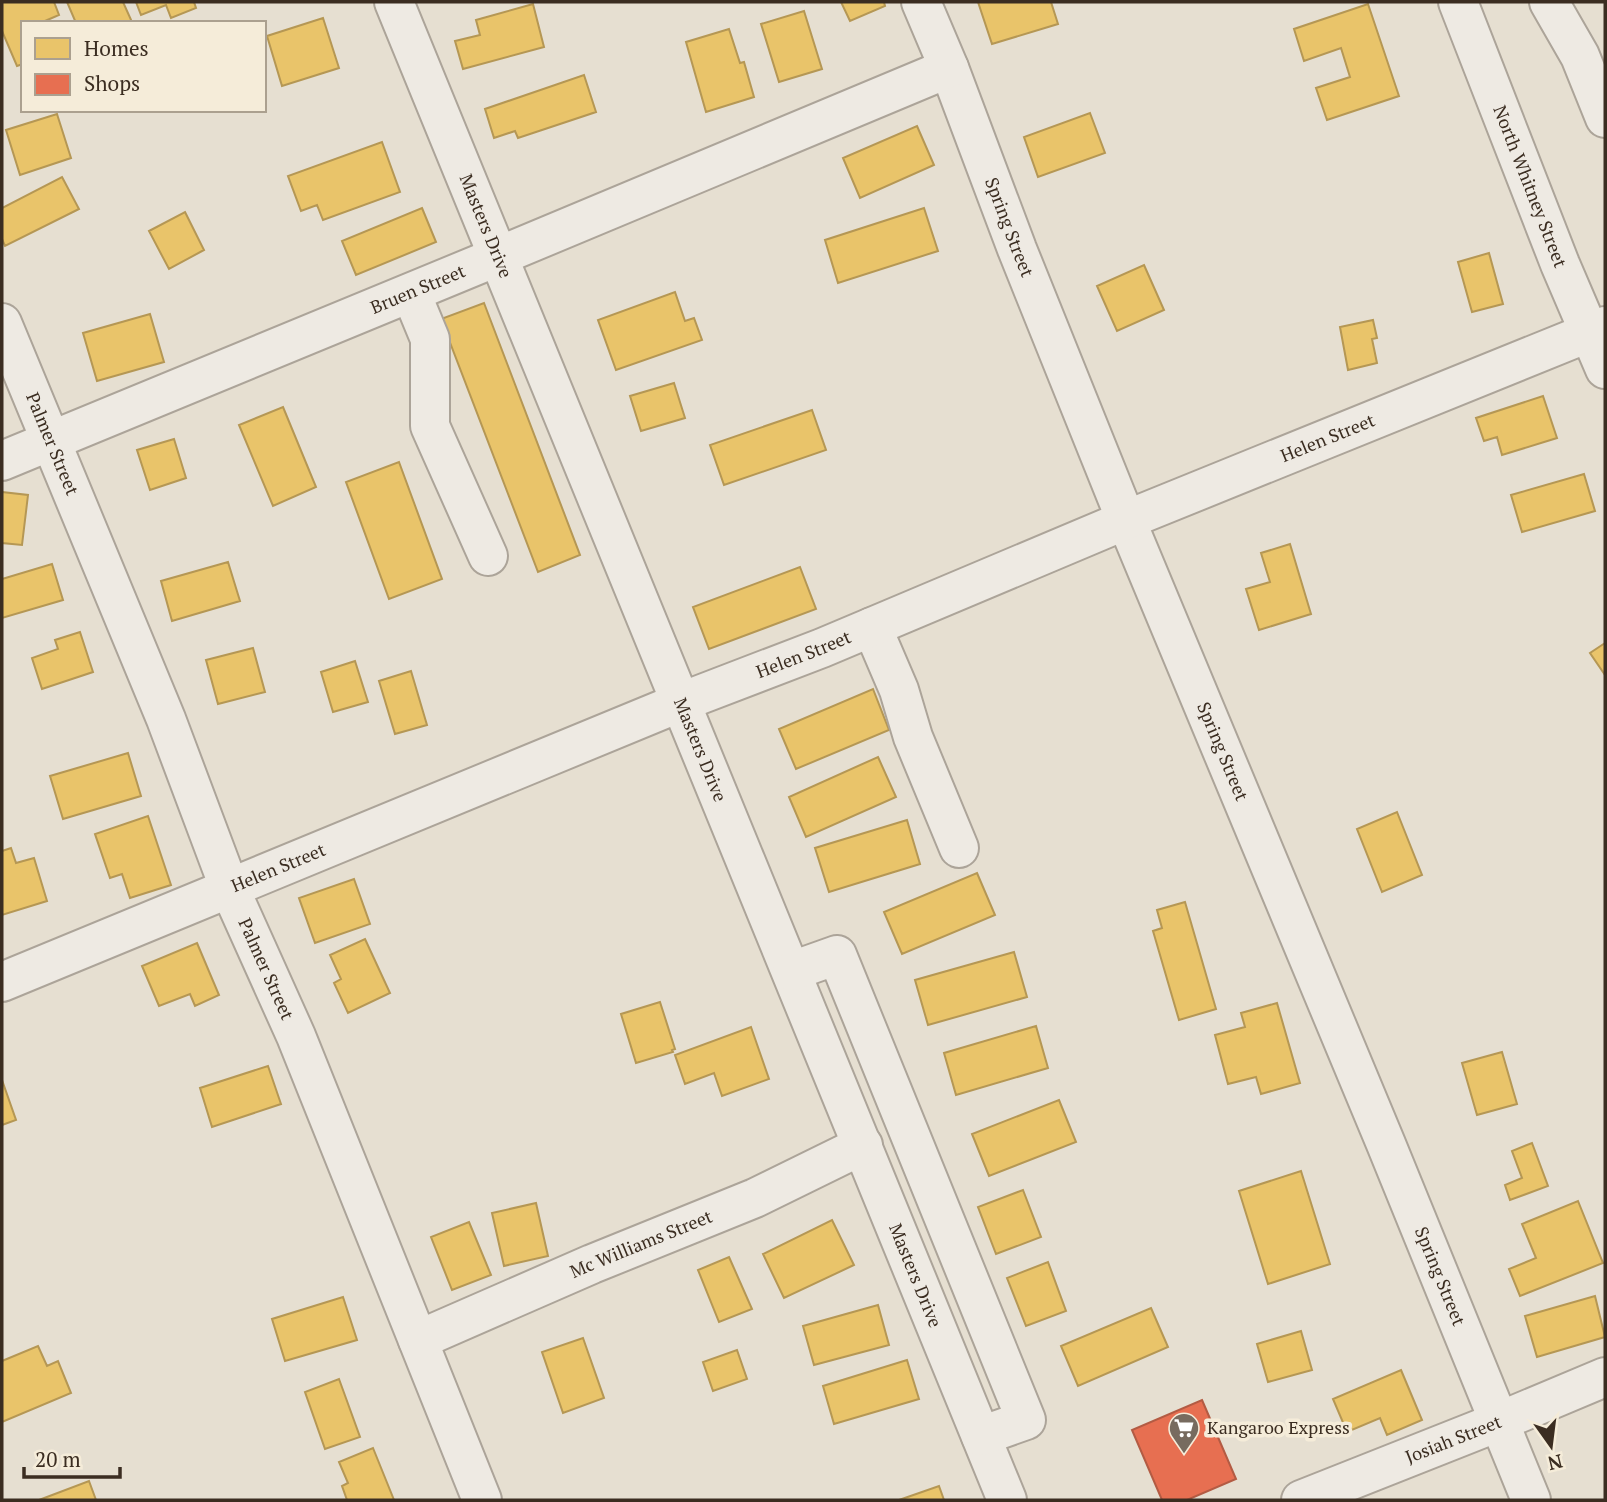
<svg xmlns="http://www.w3.org/2000/svg" width="1607" height="1502" font-family="'PT Serif',serif">
  <style>
    .homes { fill: #e9c46a; stroke: #b59754; stroke-width: 2 }
    .shops { fill: #e76f51; stroke: #b35b43; stroke-width: 2 }
    .lines { fill: none; stroke-linecap: round; stroke-linejoin: round }
    .minor-casing { stroke: #aca499; stroke-width: 42 }
    .minor { stroke: #eeeae3; stroke-width: 38 }
    .labels { text-anchor: middle; stroke-width: 7; stroke-linejoin: round; paint-order: stroke }
    .street-label { font-size: 18px; fill: #3b2d21; stroke: #f5ecd9 }
    .poi-label { font-size: 18px; fill: #3b2d21; stroke: #f5ecd9; text-anchor: start }
  </style>
  <rect width="100%" height="100%" fill="#e6dfd1"/>
  <!-- homes -->
  <path class="homes" d="M 2,2 L 54,2 L 59,15 L 45,21 L 45,23 L 23,23 L 23,64 L 17,66 L 2,31 Z
    M 67,2 L 123,2 L 132,22 L 76,23 Z
    M 136,2 L 194,2 L 196,8 L 171,18 L 166,5 L 141,15 Z
    M 841,2 L 884,2 L 885,6 L 850,21 Z
    M 978,2 L 1051,2 L 1058,24 L 992,44 Z
    M 533,4 L 544,47 L 463,69 L 455,41 L 480,35 L 476,20 Z
    M 1368,4 L 1399,96 L 1327,120 L 1316,88 L 1350,77 L 1341,48 L 1304,61 L 1294,29 Z
    M 804,11 L 822,69 L 779,82 L 761,24 Z
    M 323,18 L 339,68 L 282,86 L 267,36 Z
    M 729,29 L 740,63 L 744,62 L 754,97 L 706,112 L 686,42 Z
    M 584,75 L 596,112 L 518,138 L 515,131 L 494,138 L 485,109 Z
    M 1090,113 L 1105,153 L 1038,177 L 1024,137 Z
    M 57,114 L 71,158 L 20,175 L 6,130 Z
    M 917,126 L 934,165 L 860,198 L 843,158 Z
    M 382,142 L 400,192 L 323,220 L 317,205 L 301,211 L 288,176 Z
    M 62,177 L 79,209 L 5,246 L 2,239 L 2,208 Z
    M 422,208 L 436,242 L 356,275 L 342,241 Z
    M 924,208 L 938,251 L 838,283 L 825,240 Z
    M 185,212 L 204,250 L 169,269 L 149,231 Z
    M 1489,253 L 1503,304 L 1472,312 L 1458,262 Z
    M 1144,265 L 1164,310 L 1117,331 L 1097,286 Z
    M 675,292 L 685,321 L 694,318 L 702,340 L 616,370 L 598,320 Z
    M 484,303 L 580,555 L 538,572 L 441,319 Z
    M 150,314 L 164,362 L 97,381 L 83,333 Z
    M 1373,320 L 1377,338 L 1372,339 L 1377,363 L 1348,370 L 1340,327 Z
    M 674,383 L 685,418 L 641,431 L 630,396 Z
    M 1543,396 L 1557,438 L 1502,455 L 1497,437 L 1484,441 L 1476,418 Z
    M 283,407 L 316,487 L 273,506 L 239,425 Z
    M 812,410 L 826,450 L 724,485 L 710,445 Z
    M 174,439 L 186,478 L 150,490 L 137,450 Z
    M 399,462 L 442,579 L 389,599 L 346,482 Z
    M 1584,474 L 1595,511 L 1522,532 L 1511,495 Z
    M 2,492 L 28,495 L 22,545 L 2,543 Z
    M 1290,544 L 1311,614 L 1259,630 L 1246,589 L 1270,582 L 1261,553 Z
    M 228,562 L 240,601 L 172,621 L 161,581 Z
    M 52,564 L 63,600 L 2,618 L 2,579 Z
    M 800,567 L 816,609 L 709,649 L 693,607 Z
    M 80,632 L 93,672 L 42,689 L 32,658 L 58,649 L 55,640 Z
    M 1605,643 L 1605,675 L 1590,653 Z
    M 253,648 L 265,692 L 218,704 L 206,660 Z
    M 355,661 L 368,702 L 333,712 L 321,672 Z
    M 411,671 L 427,725 L 395,734 L 379,681 Z
    M 873,689 L 889,730 L 796,769 L 779,729 Z
    M 128,753 L 141,796 L 63,819 L 50,776 Z
    M 878,757 L 896,797 L 806,837 L 789,797 Z
    M 1397,812 L 1422,875 L 1382,892 L 1357,829 Z
    M 148,816 L 171,885 L 130,898 L 122,874 L 110,878 L 95,834 Z
    M 907,820 L 920,864 L 829,892 L 815,848 Z
    M 11,848 L 16,863 L 34,858 L 47,901 L 2,915 L 2,851 Z
    M 977,873 L 995,915 L 902,954 L 884,912 Z
    M 354,879 L 370,924 L 315,943 L 299,898 Z
    M 1185,902 L 1216,1009 L 1179,1020 L 1153,931 L 1162,928 L 1157,910 Z
    M 365,939 L 390,993 L 348,1013 L 334,983 L 341,979 L 330,955 Z
    M 197,943 L 219,995 L 195,1006 L 190,994 L 159,1006 L 142,966 Z
    M 1014,952 L 1027,997 L 928,1025 L 915,980 Z
    M 660,1002 L 675,1049 L 672,1050 L 673,1052 L 636,1063 L 621,1014 Z
    M 1277,1003 L 1300,1083 L 1261,1094 L 1256,1077 L 1228,1084 L 1215,1035 L 1245,1027 L 1241,1013 Z
    M 1036,1026 L 1048,1068 L 956,1095 L 944,1053 Z
    M 751,1027 L 769,1079 L 722,1096 L 714,1073 L 685,1084 L 675,1055 Z
    M 1502,1052 L 1517,1104 L 1477,1115 L 1462,1063 Z
    M 268,1066 L 281,1104 L 212,1127 L 200,1088 Z
    M 2,1080 L 16,1120 L 2,1125 Z
    M 1059,1100 L 1076,1142 L 989,1176 L 972,1134 Z
    M 1532,1143 L 1548,1186 L 1510,1200 L 1505,1185 L 1522,1178 L 1512,1151 Z
    M 1301,1171 L 1330,1264 L 1268,1284 L 1239,1191 Z
    M 1023,1190 L 1041,1237 L 996,1254 L 978,1207 Z
    M 1578,1201 L 1603,1263 L 1520,1296 L 1509,1269 L 1536,1258 L 1522,1224 Z
    M 536,1203 L 548,1256 L 504,1266 L 492,1213 Z
    M 832,1220 L 854,1265 L 784,1298 L 763,1254 Z
    M 469,1222 L 491,1275 L 452,1290 L 431,1237 Z
    M 729,1257 L 752,1309 L 719,1322 L 698,1270 Z
    M 1048,1262 L 1066,1311 L 1026,1326 L 1007,1278 Z
    M 1595,1296 L 1605,1337 L 1537,1357 L 1525,1316 Z
    M 343,1297 L 357,1340 L 285,1361 L 272,1319 Z
    M 878,1305 L 889,1345 L 814,1365 L 803,1326 Z
    M 1151,1308 L 1168,1347 L 1078,1386 L 1061,1346 Z
    M 1301,1331 L 1312,1370 L 1268,1382 L 1257,1344 Z
    M 583,1338 L 604,1398 L 563,1413 L 542,1352 Z
    M 38,1346 L 47,1366 L 58,1361 L 71,1393 L 2,1422 L 2,1361 Z
    M 737,1350 L 747,1379 L 713,1391 L 703,1362 Z
    M 907,1360 L 919,1399 L 834,1424 L 823,1386 Z
    M 1401,1370 L 1422,1420 L 1387,1435 L 1380,1418 L 1347,1432 L 1333,1399 Z
    M 339,1379 L 360,1437 L 325,1449 L 305,1392 Z
    M 373,1448 L 394,1500 L 347,1500 L 342,1486 L 348,1483 L 339,1462 Z
    M 89,1481 L 96,1500 L 39,1500 Z
    M 939,1486 L 944,1500 L 899,1500 Z"/>
  <!-- shops -->
  <path class="shops" d="M 1202,1400 L 1236,1479 L 1187,1500 L 1162,1500 L 1132,1430 Z"/>
  <g class="lines">
    <!-- minor casing -->
    <g class="minor-casing">
      <g id="minor">
        <path id="s1" d="M 394,2 L 1007,1500"/>
        <path id="s2" d="M 921,2 L 949,68 L 1017,249 L 1126,520 L 1386,1144 L 1531,1500"/>
        <path id="s3" d="M 1458,2 L 1560,264 L 1605,369"/>
        <path d="M 1549,2 L 1580,56 L 1605,118"/>
        <path d="M 411,293 L 430,339 L 430,426 L 488,556"/>
        <path id="s4" d="M 2,323 L 166,719 L 229,887 L 296,1036 L 482,1500"/>
        <path id="s5" d="M 2,461 L 499,256 L 949,68"/>
        <path d="M 872,627 L 899,690 L 913,737 L 959,848"/>
        <path d="M 792,971 L 837,955 L 1026,1420 L 981,1436"/>
        <path id="s6" d="M 2,982 L 681,702 L 822,648 L 1126,520 L 1605,326"/>
        <path id="s7" d="M 418,1340 L 592,1264 L 755,1198 L 863,1145"/>
        <path id="s8" d="M 1301,1500 L 1498,1422 L 1605,1377"/>
      </g>
    </g>
    <!-- minor -->
    <use href="#minor" class="minor"/>
  </g>
  <!-- icons -->
  <defs>
    <g id="supermarket-pin" transform="scale(1.575)"><path d="M0 17L-7.5 6A9.5 9.5 0 1 1 7.5 6Z" fill="#776b5f" stroke="#f5ecd9"/><path d="M-6-5.5h2.5l.6 2H6L4.5 2H-2.5L-4.4-4H-6ZM-1.5 3.2a1.3 1.3 0 1 0 .1 0ZM3 3.2a1.3 1.3 0 1 0 .1 0Z" fill="#fff"/></g>
  </defs>
  <g fill-rule="evenodd">
    <use href="#supermarket-pin" x="1184" y="1428"/>
  </g>
  <g class="labels">
    <!-- street labels -->
    <g class="street-label">
      <text dy="6" stroke="none"><textPath href="#s3" startOffset="198">North Whitney Street</textPath></text>
      <text dy="6" stroke="none"><textPath href="#s1" startOffset="242">Masters Drive</textPath></text>
      <text dy="6" stroke="none"><textPath href="#s2" startOffset="242">Spring Street</textPath></text>
      <text dy="6" stroke="none"><textPath href="#s5" startOffset="450">Bruen Street</textPath></text>
      <text dy="6" stroke="none"><textPath href="#s6" startOffset="1433">Helen Street</textPath></text>
      <text dy="6" stroke="none"><textPath href="#s4" startOffset="131">Palmer Street</textPath></text>
      <text dy="6" stroke="none"><textPath href="#s6" startOffset="866">Helen Street</textPath></text>
      <text dy="6" stroke="none"><textPath href="#s1" startOffset="808">Masters Drive</textPath></text>
      <text dy="6" stroke="none"><textPath href="#s2" startOffset="808">Spring Street</textPath></text>
      <text dy="6" stroke="none"><textPath href="#s6" startOffset="299">Helen Street</textPath></text>
      <text dy="6" stroke="none"><textPath href="#s4" startOffset="698">Palmer Street</textPath></text>
      <text dy="6" stroke="none"><textPath href="#s7" startOffset="243">Mc Williams Street</textPath></text>
      <text dy="6" stroke="none"><textPath href="#s1" startOffset="1376">Masters Drive</textPath></text>
      <text dy="6" stroke="none"><textPath href="#s2" startOffset="1376">Spring Street</textPath></text>
      <text dy="6" stroke="none"><textPath href="#s8" startOffset="164">Josiah Street</textPath></text>
    </g>
    <!-- poi labels -->
    <g class="poi-label">
      <text x="1207" y="1434">Kangaroo Express</text>
    </g>
  </g>
  <!-- border -->
  <rect width="1607" height="1502" fill="none" stroke="#3b2d21" stroke-width="7"/>
  <!-- legend -->
  <rect x="21" y="21" width="245" height="91" fill="#f5ecd9" stroke="#aba08f" stroke-width="2"/>
  <rect x="35" y="38" width="35" height="21" fill="#e9c46a" stroke="#aba08f" stroke-width="2"/>
  <text x="84" y="56" font-size="21" fill="#3b2d21">Homes</text>
  <rect x="35" y="74" width="35" height="21" fill="#e76f51" stroke="#aba08f" stroke-width="2"/>
  <text x="84" y="91" font-size="21" fill="#3b2d21">Shops</text>
  <!-- north arrow -->
  <g transform="translate(1551 1446) rotate(166)" stroke="#f5ecd9" stroke-width="5" paint-order="stroke">
  <path d="M0-5L12 26L0 18L-12 26Z" fill="#3b2d21"/>
  <text y="-10" font-size="19" font-weight="bold" text-anchor="middle" fill="#3b2d21">N</text>
  </g>
  <!-- scale -->
  <path d="M24 1467v10h96v-10" fill="none" stroke="#3b2d21" stroke-width="3.5"/>
  <text x="35" y="1467" font-size="21" fill="#3b2d21" stroke="#f5ecd9" stroke-width="5" paint-order="stroke">20 m</text>
</svg>
